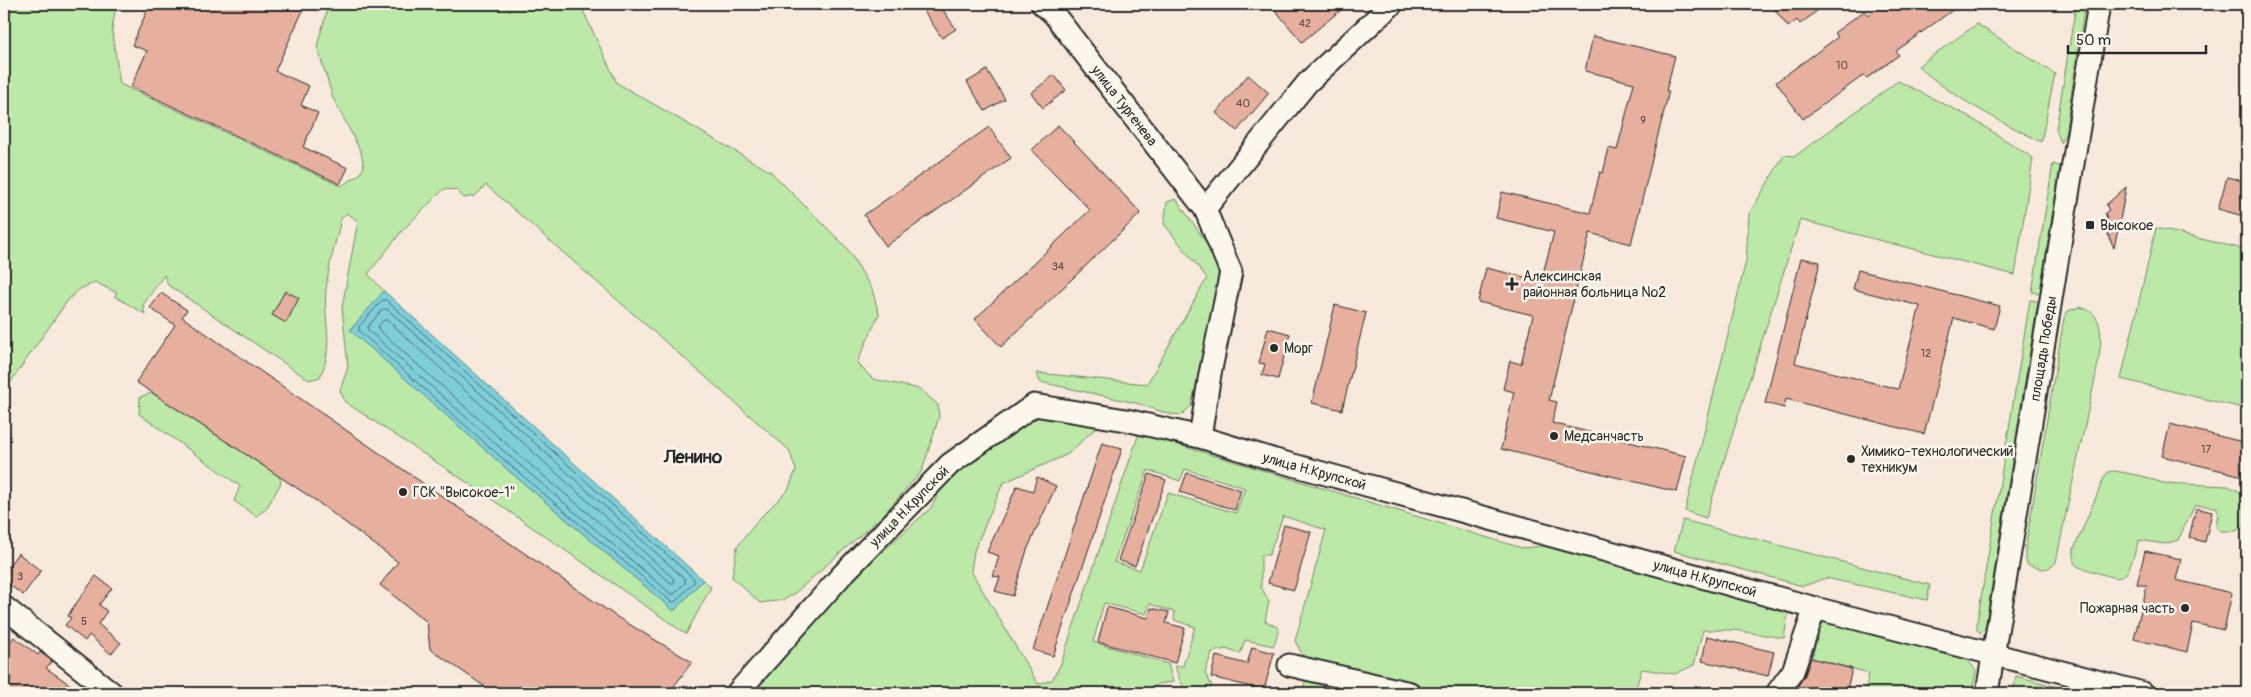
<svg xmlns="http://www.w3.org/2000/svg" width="2251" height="697" font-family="Pangolin,sans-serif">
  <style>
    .green { fill: #bce9a7; stroke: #748a69; fill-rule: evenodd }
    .water { fill: #7eced9; stroke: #5d8d93 }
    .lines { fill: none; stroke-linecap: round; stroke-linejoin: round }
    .shore { stroke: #4c6c71; stroke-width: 1 }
    .building { fill: #e6af9e; stroke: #2b2b2b }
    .minor-casing { stroke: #2b2b2b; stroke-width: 25 }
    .minor { stroke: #fbf7ec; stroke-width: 21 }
    .poi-dot { fill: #2b2b2b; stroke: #fbf7ec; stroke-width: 2 }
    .labels { text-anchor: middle; stroke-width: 5; stroke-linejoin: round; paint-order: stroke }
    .number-label { font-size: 11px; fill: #5a4c48 }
    .street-label { font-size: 14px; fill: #2b2b2b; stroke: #fbf7ec }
    .poi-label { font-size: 14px; fill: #2b2b2b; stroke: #fbf7ec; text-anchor: start }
    .district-label { font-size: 19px; font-weight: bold; fill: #2b2b2b; stroke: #fbf7ec }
  </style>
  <rect width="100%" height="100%" fill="#f7e9dc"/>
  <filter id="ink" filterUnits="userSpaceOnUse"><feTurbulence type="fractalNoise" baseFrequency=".02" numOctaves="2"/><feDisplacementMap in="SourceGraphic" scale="10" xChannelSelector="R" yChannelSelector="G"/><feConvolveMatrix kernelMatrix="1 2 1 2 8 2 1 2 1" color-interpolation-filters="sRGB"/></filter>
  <g filter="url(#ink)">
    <!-- green -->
    <path class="green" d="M 4,4 L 116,4 L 112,31 L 120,84 L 341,186 L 359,175 L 364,167 L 361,152 L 333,98 L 317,46 L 329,4 L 580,4 L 617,83 L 771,172 L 847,248 L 872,289 L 879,314 L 857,363 L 873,379 L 920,389 L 938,405 L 939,417 L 922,471 L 883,515 L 794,594 L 784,600 L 760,603 L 732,577 L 737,547 L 759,519 L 788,490 L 796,470 L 789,450 L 486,185 L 475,196 L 464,198 L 456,190 L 444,189 L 402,231 L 368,274 L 384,291 L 351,330 L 508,470 L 674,611 L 703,580 L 711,587 L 686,634 L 474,487 L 345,402 L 340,390 L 348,367 L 342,307 L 358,221 L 347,213 L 341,219 C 336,242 328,267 326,290 C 323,322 335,345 320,377 L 309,380 L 168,285 L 164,275 L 143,305 L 145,314 L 114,296 L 117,293 L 95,282 L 80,289 L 68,300 L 7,387 L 4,385 Z
      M 2076,4 L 2085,4 L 2065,135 L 2061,143 L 2056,129 Z
      M 1977,24 L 2055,74 L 2041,142 C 1999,120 1952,98 1918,66 Z
      M 1898,81 L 1968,116 L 2033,158 L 2015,275 L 1800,220 L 1706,518 L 1685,511 L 1746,261 L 1749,214 L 1784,155 L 1795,156 Z
      M 2053,164 L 2060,166 L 2040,293 L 2032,292 Z
      M 1176,199 L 1224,268 L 1191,406 L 1182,415 L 1169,414 L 1136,403 L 1040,382 L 1037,373 L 1147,384 L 1207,278 L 1164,224 L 1167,202 Z
      M 2156,228 L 2247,250 L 2247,409 L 2121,379 Z
      M 2030,300 L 2038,301 L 1985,628 L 1980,633 L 1977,630 L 1977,623 Z
      M 2080,307 C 2090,310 2096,314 2099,324 C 2105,344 2092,390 2088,411 C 2077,461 2066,512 2056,562 C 2047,573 2040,568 2028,565 L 2025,559 L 2025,550 L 2064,318 L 2068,311 Z
      M 152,393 L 279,476 L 281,483 L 266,509 L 256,516 L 234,501 L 240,486 L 139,414 L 140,397 Z
      M 1034,417 L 1070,419 L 1099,425 L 1068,454 L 1003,483 L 974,551 L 971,571 L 1038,684 L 1052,680 L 1060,666 L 1139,433 L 1522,548 L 1543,546 L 1788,613 L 1784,638 L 1733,630 L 1703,630 L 1694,665 L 1675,674 L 1642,669 L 1634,693 L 1435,693 L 1344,674 L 1306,661 L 1295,641 L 1326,530 L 1283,516 L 1269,555 L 1261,555 L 1261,587 L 1269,601 L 1265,621 L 1279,628 L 1274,646 L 1245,640 L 1240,654 L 1226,649 L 1212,652 L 1205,673 L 1212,686 L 1208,693 C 1184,693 1182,688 1175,666 L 1183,666 L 1195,627 L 1174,620 L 1175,612 L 1150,604 L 1146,614 L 1104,603 L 1093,642 L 1168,664 L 1173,682 L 1158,684 L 1151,693 L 751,693 L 864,568 L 931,508 L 945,481 L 973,458 ZM 1185,469 L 1245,488 L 1236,513 L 1168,493 L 1140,570 L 1114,562 L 1148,470 L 1180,481 Z
      M 2115,471 L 2142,476 L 2163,483 L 2228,486 L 2247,495 L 2247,524 L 2236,531 L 2221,531 L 2216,527 L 2218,513 L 2216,507 L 2195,505 L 2178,540 L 2165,544 L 2139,540 C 2123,589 2127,581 2079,567 L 2074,563 L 2074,549 L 2104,478 L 2108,472 Z
      M 1683,520 L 1930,585 L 1927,600 L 1826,578 L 1803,586 L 1674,551 Z
      M 1823,616 L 1968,660 L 1976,671 L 1972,693 L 1865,693 L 1869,673 L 1812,658 Z
      M 1307,674 L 1387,693 L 1302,693 Z
      M 2016,676 L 2080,693 L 2013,693 Z"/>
    <!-- water -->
    <path class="water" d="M 384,291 L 703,580 L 674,611 L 508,470 L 350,330 Z"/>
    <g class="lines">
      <!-- shore -->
      <path class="shore" d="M 383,300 L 386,300 L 694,579 L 694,582 L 675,602 L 672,602 L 511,466 L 359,331 L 359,327 Z
        M 383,309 L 387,309 L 685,579 L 685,583 L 674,594 L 671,594 L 515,461 L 368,330 L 368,327 Z
        M 384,320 L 387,320 L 674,579 L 674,583 L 671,583 L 520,456 L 379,330 L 378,327 Z"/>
    </g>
    <!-- building -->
    <path class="building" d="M 150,4 L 306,4 L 275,71 L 309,86 L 301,105 L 318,113 L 303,147 L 348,168 L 340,184 L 131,87 L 147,51 L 132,45 Z
      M 919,4 L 939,4 L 956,29 L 942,38 Z
      M 1270,4 L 1348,4 L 1302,42 Z
      M 1782,4 L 1826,4 L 1800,24 L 1797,20 L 1788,27 L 1775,10 Z
      M 1883,4 L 1961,4 L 1896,51 L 1899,55 L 1867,78 L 1864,75 L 1803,119 L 1776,82 L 1838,37 L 1834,33 L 1864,11 L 1868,15 Z
      M 1593,36 L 1675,56 L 1666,91 L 1669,91 L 1631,244 L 1590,233 L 1549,400 L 1557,402 L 1552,423 L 1686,456 L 1677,492 L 1501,449 L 1514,392 L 1503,389 L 1510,361 L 1521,364 L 1533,315 L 1478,302 L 1486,268 L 1541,281 L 1554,232 L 1496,218 L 1502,192 L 1590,213 L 1600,172 L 1603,173 L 1609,148 L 1617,150 L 1634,83 L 1585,71 Z
      M 987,70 L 1005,99 L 985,111 L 967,82 Z
      M 1054,75 L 1066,90 L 1043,108 L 1031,93 Z
      M 1248,75 L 1269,93 L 1237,131 L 1216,113 Z
      M 1058,125 L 1141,213 L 1001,347 L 975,319 L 1090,210 L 1032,150 Z
      M 989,127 L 1011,158 L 886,246 L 864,215 Z
      M 2227,177 L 2247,182 L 2247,217 L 2218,209 Z
      M 2126,187 L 2121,215 L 2114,248 L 2103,223 L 2107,219 L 2105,213 L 2109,210 L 2106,205 Z
      M 1801,258 L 1820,262 L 1795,363 L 1898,389 L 1920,306 L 1853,289 L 1858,270 L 2000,306 L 1994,329 L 1954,318 L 1924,434 L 1786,399 L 1784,408 L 1765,403 Z
      M 285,291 L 299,298 L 286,323 L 272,315 Z
      M 161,293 L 187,310 L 182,317 L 617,617 L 692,662 L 669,693 L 494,693 L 430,649 L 427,622 L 380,585 L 398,562 L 315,500 L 136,382 L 175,325 L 150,308 Z
      M 1335,305 L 1366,313 L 1342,410 L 1312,403 Z
      M 1268,328 L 1290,334 L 1278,379 L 1262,375 L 1265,364 L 1259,363 Z
      M 2170,424 L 2247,443 L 2247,477 L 2162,456 Z
      M 1102,443 L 1122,449 L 1053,656 L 1033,650 Z
      M 1187,473 L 1241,490 L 1235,510 L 1180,492 Z
      M 1149,474 L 1166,480 L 1135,566 L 1118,560 Z
      M 1037,477 L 1056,486 L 1027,550 L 1013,596 L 995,591 L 1000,577 L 993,576 L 999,556 L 987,552 L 1017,486 L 1033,491 Z
      M 2196,508 L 2212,512 L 2205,542 L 2189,538 Z
      M 1284,525 L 1311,532 L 1294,590 L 1268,583 Z
      M 2145,551 L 2181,559 L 2176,580 L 2232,593 L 2224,630 L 2193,623 L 2187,652 L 2134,639 L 2147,586 L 2137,584 Z
      M 18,553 L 41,571 L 23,595 L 4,581 L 4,572 Z
      M 96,576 L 112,588 L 99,605 L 107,611 L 98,624 L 121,643 L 111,654 L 89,635 L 85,641 L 65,625 L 71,618 L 68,616 L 72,609 Z
      M 1107,607 L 1148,618 L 1151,608 L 1169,612 L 1166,623 L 1185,628 L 1175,663 L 1098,642 Z
      M 1707,636 L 1774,652 L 1768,676 L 1702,661 Z
      M 14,637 L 38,655 L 40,652 L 52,661 L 46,668 L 82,693 L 4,693 L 4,650 Z
      M 1252,647 L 1274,653 L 1264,690 L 1211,677 L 1216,656 L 1247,664 Z
      M 1811,658 L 1852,669 L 1846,693 L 1801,693 L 1802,691 L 1796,689 L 1805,675 Z"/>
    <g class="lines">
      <!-- minor casing -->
      <g class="minor-casing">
        <g id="minor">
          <path id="s1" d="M 1042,4 L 1053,13 L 1205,209"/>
          <path d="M 1200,437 L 1210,374 L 1231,272 L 1205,209 L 1308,82 L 1392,4"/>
          <path d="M 4,607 L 112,693"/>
          <path d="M 1289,665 L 1410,693"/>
          <path id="s2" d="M 737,693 L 841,576 L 950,464 L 1034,405 L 1126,420 L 1200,437 L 1275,460 L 1815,608 L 2143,693"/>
          <path d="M 1777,693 L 1793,671 L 1815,608"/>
          <path id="s3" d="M 1987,693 L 2099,4"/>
        </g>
      </g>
      <!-- minor -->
      <use href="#minor" class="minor"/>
    </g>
  </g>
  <!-- markers -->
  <g class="poi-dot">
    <rect x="2085" y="220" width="10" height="10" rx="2.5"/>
    <path d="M1509.5 276.5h5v5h5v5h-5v5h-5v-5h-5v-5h5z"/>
    <circle cx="1274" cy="348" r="5"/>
    <circle cx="1554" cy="436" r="5"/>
    <circle cx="1851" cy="459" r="5"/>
    <circle cx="403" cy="492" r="5"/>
    <circle cx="2185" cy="608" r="5"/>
  </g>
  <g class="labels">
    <!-- number labels -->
    <g class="number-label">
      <text x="1305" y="27">42</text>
      <text x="1842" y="69">10</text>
      <text x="1243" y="107">40</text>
      <text x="1643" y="124">9</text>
      <text x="1058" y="270">34</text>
      <text x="1926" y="357">12</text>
      <text x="2206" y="453">17</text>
      <text x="20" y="580">3</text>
      <text x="84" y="625">5</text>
    </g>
    <!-- street labels -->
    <g class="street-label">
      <text dy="5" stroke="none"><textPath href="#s1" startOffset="131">улица Тургенева</textPath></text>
      <text dy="5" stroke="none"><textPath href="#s3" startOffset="349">площадь Победы</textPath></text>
      <text dy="5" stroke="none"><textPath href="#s2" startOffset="704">улица Н.Крупской</textPath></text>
      <text dy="5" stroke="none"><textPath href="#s2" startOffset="254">улица Н.Крупской</textPath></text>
      <text dy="5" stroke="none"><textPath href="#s2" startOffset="1109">улица Н.Крупской</textPath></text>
    </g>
    <!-- poi labels -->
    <g class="poi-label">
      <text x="2100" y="230">Высокое</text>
      <text x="1523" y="281">Алексинская<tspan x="1523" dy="16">районная больница №2</tspan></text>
      <text x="1284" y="353">Морг</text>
      <text x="1564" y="441">Медсанчасть</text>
      <text x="1861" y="456">Химико-технологический<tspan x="1861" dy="16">техникум</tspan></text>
      <text x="413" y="497">ГСК "Высокое-1"</text>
      <text x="2175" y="613" text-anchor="end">Пожарная часть</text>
    </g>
    <!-- district labels -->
    <g class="district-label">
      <text x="693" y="463">Ленино</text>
    </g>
  </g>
  <!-- margin -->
  <rect width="2251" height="697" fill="none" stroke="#fbf7ec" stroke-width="20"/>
  <rect x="10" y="10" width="2231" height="677" fill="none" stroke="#2b2b2b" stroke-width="2" filter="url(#ink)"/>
  <!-- scale -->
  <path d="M2068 45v8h138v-8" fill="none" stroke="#2b2b2b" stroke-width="2.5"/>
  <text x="2076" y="45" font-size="15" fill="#2b2b2b" stroke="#fbf7ec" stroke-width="4" paint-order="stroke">50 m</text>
</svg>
